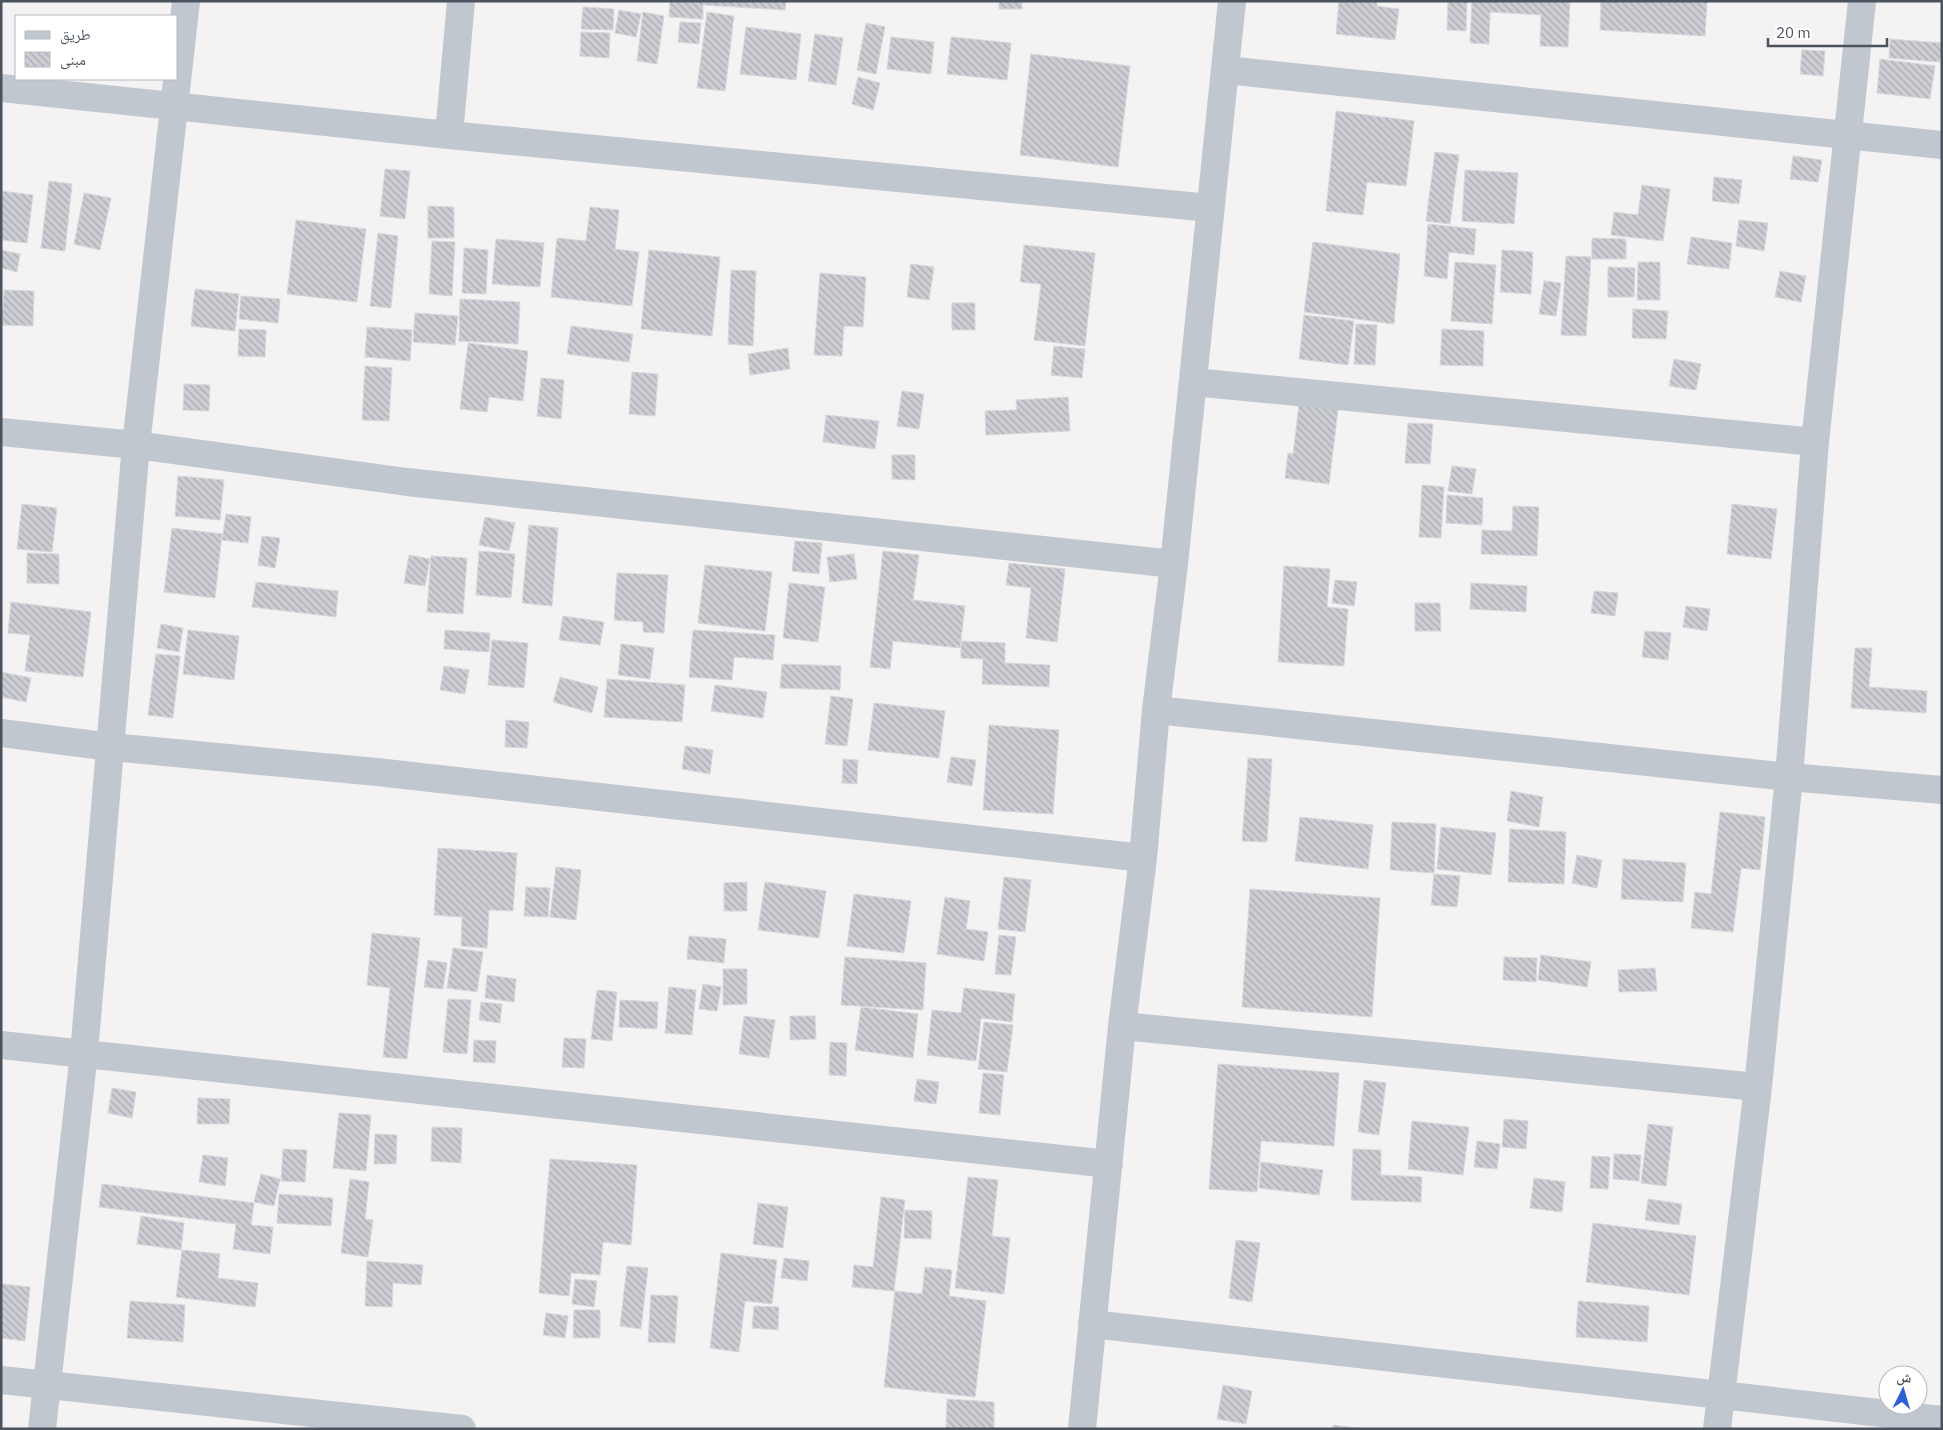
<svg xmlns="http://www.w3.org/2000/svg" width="1943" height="1430" font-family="'IBM Plex Sans','Noto Naskh Arabic',sans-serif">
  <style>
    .building { fill: url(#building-back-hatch); stroke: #d7d8dc }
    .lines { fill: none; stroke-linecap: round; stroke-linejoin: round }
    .street { stroke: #c1c7cf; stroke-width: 28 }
  </style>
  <defs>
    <pattern id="building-back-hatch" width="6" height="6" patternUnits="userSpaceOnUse" patternTransform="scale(1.25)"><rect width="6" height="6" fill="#ccced4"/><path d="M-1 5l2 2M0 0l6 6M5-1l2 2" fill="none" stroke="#a8aaaf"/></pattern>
  </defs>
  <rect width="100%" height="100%" fill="#f4f2f2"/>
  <!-- building -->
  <path class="building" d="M 670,1 L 786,1 L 785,10 L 703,5 L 703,19 L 669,17 Z
    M 999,1 L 1022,1 L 1022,9 L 999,9 Z
    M 1339,1 L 1377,1 L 1377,6 L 1399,9 L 1395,40 L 1336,34 Z
    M 1448,1 L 1467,1 L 1466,31 L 1447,30 Z
    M 1472,1 L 1570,1 L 1568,47 L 1540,46 L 1541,15 L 1490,12 L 1489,44 L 1470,43 Z
    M 1601,1 L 1707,1 L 1705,36 L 1600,30 Z
    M 583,7 L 614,9 L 613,30 L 581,29 Z
    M 619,10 L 641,14 L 636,37 L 615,33 Z
    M 643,12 L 664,16 L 657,64 L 637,61 Z
    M 707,12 L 734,16 L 725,91 L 697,88 Z
    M 680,22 L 701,23 L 699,44 L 678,42 Z
    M 866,23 L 885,27 L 876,74 L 857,70 Z
    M 746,27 L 801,34 L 796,80 L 740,74 Z
    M 581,32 L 610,33 L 609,58 L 580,56 Z
    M 815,34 L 843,38 L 836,85 L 808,81 Z
    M 891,37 L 934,42 L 931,74 L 887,69 Z
    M 951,37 L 1011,43 L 1007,80 L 947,74 Z
    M 1890,39 L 1942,43 L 1940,62 L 1889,58 Z
    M 1802,50 L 1825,51 L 1823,76 L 1800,74 Z
    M 1031,54 L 1130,66 L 1118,167 L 1020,155 Z
    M 1880,59 L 1935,66 L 1930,99 L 1877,93 Z
    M 858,77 L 880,83 L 873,110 L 852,104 Z
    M 1336,111 L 1414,121 L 1406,186 L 1367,182 L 1363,215 L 1326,211 Z
    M 1435,152 L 1459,155 L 1450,224 L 1426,221 Z
    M 1793,156 L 1822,160 L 1818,182 L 1790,179 Z
    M 385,169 L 410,171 L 405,219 L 380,216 Z
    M 1465,170 L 1518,173 L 1514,224 L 1462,221 Z
    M 1714,177 L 1742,180 L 1739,204 L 1712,201 Z
    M 49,181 L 72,184 L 65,251 L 41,248 Z
    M 1642,185 L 1670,189 L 1663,241 L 1611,235 L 1614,212 L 1638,215 Z
    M 1,191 L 33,195 L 27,243 L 1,240 Z
    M 84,193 L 111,198 L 100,250 L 74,244 Z
    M 428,206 L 454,207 L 454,238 L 428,238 Z
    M 590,207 L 619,210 L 615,249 L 639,252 L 632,306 L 551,297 L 557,238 L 586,241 Z
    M 296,220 L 366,229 L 357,302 L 287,294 Z
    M 1739,220 L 1768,223 L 1764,251 L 1736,246 Z
    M 1428,224 L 1476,229 L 1474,255 L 1449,252 L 1447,279 L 1424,276 Z
    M 378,233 L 398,236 L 391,308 L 370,306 Z
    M 1691,237 L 1732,243 L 1729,269 L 1687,264 Z
    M 1592,238 L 1626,239 L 1626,259 L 1592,259 Z
    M 496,239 L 544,243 L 540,287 L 492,284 Z
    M 432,241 L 455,242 L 452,296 L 429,294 Z
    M 1313,242 L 1400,254 L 1394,324 L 1304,312 Z
    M 1024,245 L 1095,253 L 1085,346 L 1034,340 L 1041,284 L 1020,282 Z
    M 464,248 L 488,250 L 486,294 L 462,293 Z
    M 1,250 L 20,254 L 17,272 L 1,268 Z
    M 649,250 L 720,257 L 712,336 L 641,329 Z
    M 1502,250 L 1533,252 L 1531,294 L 1500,292 Z
    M 1566,256 L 1591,257 L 1586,336 L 1561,335 Z
    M 1455,262 L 1496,265 L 1492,324 L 1451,321 Z
    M 1638,262 L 1660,262 L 1660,300 L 1637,300 Z
    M 911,264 L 934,267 L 929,300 L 907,297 Z
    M 1608,267 L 1635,268 L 1634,297 L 1608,297 Z
    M 731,270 L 756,271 L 753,346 L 728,344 Z
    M 1780,271 L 1806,276 L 1801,302 L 1775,297 Z
    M 820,273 L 866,277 L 863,327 L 844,326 L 842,356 L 814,355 Z
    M 1544,281 L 1561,283 L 1556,316 L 1539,314 Z
    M 195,289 L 239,294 L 235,331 L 191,326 Z
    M 4,290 L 34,291 L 33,326 L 2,325 Z
    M 241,296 L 280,299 L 278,323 L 239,319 Z
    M 460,299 L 520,302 L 518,344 L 459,341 Z
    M 952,303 L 975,303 L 975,330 L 952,330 Z
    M 1633,309 L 1668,311 L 1666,339 L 1632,338 Z
    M 415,313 L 458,316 L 455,345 L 413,342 Z
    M 1304,315 L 1354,321 L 1348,365 L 1299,359 Z
    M 1356,324 L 1377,325 L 1375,365 L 1354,364 Z
    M 571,326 L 633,334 L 629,362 L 567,354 Z
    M 367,327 L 412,330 L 410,361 L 365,357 Z
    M 239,329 L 266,330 L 265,357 L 238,356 Z
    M 1442,329 L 1484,331 L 1483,366 L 1440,365 Z
    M 468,343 L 528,351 L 523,401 L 489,397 L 487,412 L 460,409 Z
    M 1054,346 L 1085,349 L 1082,378 L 1051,375 Z
    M 788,348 L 790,369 L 750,375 L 748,354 Z
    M 1674,359 L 1701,364 L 1696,390 L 1669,386 Z
    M 365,366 L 392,368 L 389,421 L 362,420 Z
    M 632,372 L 658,374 L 655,416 L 629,414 Z
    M 541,378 L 564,380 L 561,419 L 537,416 Z
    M 184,384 L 210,385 L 209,411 L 183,410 Z
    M 902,391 L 924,394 L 919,429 L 897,426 Z
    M 1300,396 L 1339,402 L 1329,484 L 1285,478 L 1288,453 L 1293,454 Z
    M 1068,397 L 1070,431 L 986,435 L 985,411 L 1017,410 L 1016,400 Z
    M 826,415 L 879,421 L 875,449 L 823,442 Z
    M 1408,423 L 1433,424 L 1430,464 L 1405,463 Z
    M 892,455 L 915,455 L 915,480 L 892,479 Z
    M 1452,466 L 1476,469 L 1472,494 L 1448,491 Z
    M 178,476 L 224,480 L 220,520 L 175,516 Z
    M 1422,485 L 1444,487 L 1441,538 L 1419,537 Z
    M 1447,495 L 1483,498 L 1482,525 L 1446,523 Z
    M 22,504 L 57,508 L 52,552 L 17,549 Z
    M 1732,504 L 1777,509 L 1771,559 L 1727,554 Z
    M 1513,506 L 1539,507 L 1537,556 L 1481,554 L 1482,530 L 1512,531 Z
    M 226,514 L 251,517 L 248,543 L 222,540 Z
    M 485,517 L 515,523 L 509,551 L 479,545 Z
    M 529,525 L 558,528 L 552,606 L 522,603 Z
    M 172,528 L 222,534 L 215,598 L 164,592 Z
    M 262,536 L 280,538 L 275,568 L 258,565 Z
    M 795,541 L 822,543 L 819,574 L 792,571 Z
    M 479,551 L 515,554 L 511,598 L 476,595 Z
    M 883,551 L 919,555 L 913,600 L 965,606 L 960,648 L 893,641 L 890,669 L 870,667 Z
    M 27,553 L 59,554 L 59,584 L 27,583 Z
    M 854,554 L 857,579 L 830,582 L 827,557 Z
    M 409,555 L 430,559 L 425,586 L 404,583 Z
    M 431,556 L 467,558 L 463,614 L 427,612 Z
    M 1009,563 L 1065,569 L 1057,642 L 1026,638 L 1031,588 L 1006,585 Z
    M 705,565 L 772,572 L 765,631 L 698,623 Z
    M 1284,566 L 1330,569 L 1327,607 L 1348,609 L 1344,666 L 1278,662 Z
    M 617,573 L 668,575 L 664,633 L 643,632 L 643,622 L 614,620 Z
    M 1335,580 L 1357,582 L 1354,606 L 1332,603 Z
    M 256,582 L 338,591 L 336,617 L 252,607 Z
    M 789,583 L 825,587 L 818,642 L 783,638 Z
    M 1471,583 L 1527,586 L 1526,612 L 1470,609 Z
    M 1594,591 L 1618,593 L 1615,616 L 1591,613 Z
    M 11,602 L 91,612 L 83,677 L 25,671 L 30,635 L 8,633 Z
    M 1415,603 L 1440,603 L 1441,631 L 1415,631 Z
    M 1686,606 L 1710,609 L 1707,631 L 1683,627 Z
    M 563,616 L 604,622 L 600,645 L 559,640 Z
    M 161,624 L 183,628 L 179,652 L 157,648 Z
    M 188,630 L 239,636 L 234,680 L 183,674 Z
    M 445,630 L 490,633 L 489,652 L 444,649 Z
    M 693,630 L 775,635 L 773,660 L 734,657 L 732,680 L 689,677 Z
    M 1645,631 L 1671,633 L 1668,660 L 1642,657 Z
    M 492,640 L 528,643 L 524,688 L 488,685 Z
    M 961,641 L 1005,643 L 1005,663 L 1050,665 L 1049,687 L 982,684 L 983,659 L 961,658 Z
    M 621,644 L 654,648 L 650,679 L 618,675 Z
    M 1855,648 L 1872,648 L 1869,687 L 1927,691 L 1926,713 L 1851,708 Z
    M 156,654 L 180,656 L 173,718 L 148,715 Z
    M 782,664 L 841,666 L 840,690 L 780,688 Z
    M 444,666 L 469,670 L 465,694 L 440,690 Z
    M 1,672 L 31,678 L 26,702 L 1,697 Z
    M 560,677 L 598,687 L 592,713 L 553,702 Z
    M 607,679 L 685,685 L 682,722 L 604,717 Z
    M 715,685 L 767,692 L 763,718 L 711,711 Z
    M 831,696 L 853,699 L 847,746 L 825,744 Z
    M 874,703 L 945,711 L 939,758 L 868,750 Z
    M 506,720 L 529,722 L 527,748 L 505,747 Z
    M 989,725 L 1059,730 L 1053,814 L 983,810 Z
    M 685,746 L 713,750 L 710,774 L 682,769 Z
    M 951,757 L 976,760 L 972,786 L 947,782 Z
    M 1248,758 L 1272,759 L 1267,842 L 1242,841 Z
    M 843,759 L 858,760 L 857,784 L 842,783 Z
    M 1511,791 L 1543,797 L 1539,827 L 1507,821 Z
    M 1720,812 L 1765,817 L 1760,870 L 1741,868 L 1733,932 L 1691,928 L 1695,892 L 1711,894 Z
    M 1300,817 L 1373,825 L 1368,869 L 1295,861 Z
    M 1392,822 L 1436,824 L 1434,873 L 1390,870 Z
    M 1441,827 L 1496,833 L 1491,875 L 1437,869 Z
    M 1510,829 L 1566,832 L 1564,884 L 1508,882 Z
    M 438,848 L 517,853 L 513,911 L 489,910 L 487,948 L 461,946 L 462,917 L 434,915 Z
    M 1577,855 L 1602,860 L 1597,888 L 1572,883 Z
    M 1623,859 L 1686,863 L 1683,902 L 1621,899 Z
    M 556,867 L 581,870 L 576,920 L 550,917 Z
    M 1434,874 L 1460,876 L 1457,907 L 1431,905 Z
    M 1004,877 L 1031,880 L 1025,932 L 998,929 Z
    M 747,882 L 747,911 L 724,911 L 724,883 Z
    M 765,882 L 826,891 L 819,938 L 758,930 Z
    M 526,887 L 550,888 L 548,917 L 524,916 Z
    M 1250,889 L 1380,898 L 1372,1017 L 1242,1007 Z
    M 854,894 L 911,901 L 904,953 L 847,946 Z
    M 945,897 L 970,901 L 966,929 L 988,932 L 984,961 L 937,954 Z
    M 372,933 L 420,938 L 407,1059 L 383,1057 L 390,988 L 367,985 Z
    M 999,935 L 1016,937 L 1011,975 L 995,974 Z
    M 689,936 L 726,939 L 724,963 L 687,959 Z
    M 453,948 L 483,952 L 477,992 L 447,988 Z
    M 1541,955 L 1591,962 L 1587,987 L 1538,980 Z
    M 845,957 L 926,963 L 923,1010 L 841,1005 Z
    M 1504,957 L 1537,958 L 1536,982 L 1503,980 Z
    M 428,960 L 447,963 L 443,989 L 424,987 Z
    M 1655,968 L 1657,991 L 1619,992 L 1618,970 Z
    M 723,969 L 747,969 L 747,1004 L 723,1005 Z
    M 487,975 L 516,979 L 514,1002 L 485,998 Z
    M 703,984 L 721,987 L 717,1011 L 699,1009 Z
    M 669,987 L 696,990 L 692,1035 L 665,1033 Z
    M 964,988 L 1015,994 L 1012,1022 L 981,1018 L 976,1061 L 927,1055 L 932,1010 L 961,1013 Z
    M 597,990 L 617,992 L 612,1041 L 591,1039 Z
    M 448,999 L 471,1000 L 467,1054 L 443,1052 Z
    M 620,1000 L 658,1002 L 657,1029 L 619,1027 Z
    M 481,1002 L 502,1004 L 500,1023 L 479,1020 Z
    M 861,1007 L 918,1014 L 913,1058 L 855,1050 Z
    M 744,1016 L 775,1020 L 769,1058 L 739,1054 Z
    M 790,1016 L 815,1016 L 816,1039 L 790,1040 Z
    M 984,1022 L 1013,1025 L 1007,1072 L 978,1069 Z
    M 564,1038 L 586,1039 L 584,1068 L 562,1067 Z
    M 474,1040 L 496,1041 L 495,1063 L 473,1062 Z
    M 830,1042 L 847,1043 L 846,1076 L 829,1075 Z
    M 1218,1064 L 1339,1073 L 1334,1146 L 1261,1141 L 1257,1192 L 1209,1189 Z
    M 983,1073 L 1004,1075 L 1000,1115 L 979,1113 Z
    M 917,1079 L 939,1082 L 936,1104 L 914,1101 Z
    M 1364,1080 L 1386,1083 L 1379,1135 L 1358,1132 Z
    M 112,1088 L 136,1092 L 132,1118 L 108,1113 Z
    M 198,1098 L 230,1099 L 229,1124 L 197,1124 Z
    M 339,1113 L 371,1115 L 366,1171 L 333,1168 Z
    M 1504,1119 L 1528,1121 L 1526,1149 L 1502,1147 Z
    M 1412,1121 L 1469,1127 L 1463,1175 L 1408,1169 Z
    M 1648,1124 L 1673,1127 L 1666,1186 L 1641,1183 Z
    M 432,1127 L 462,1128 L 461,1163 L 431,1161 Z
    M 375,1134 L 397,1135 L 396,1164 L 374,1164 Z
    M 1477,1141 L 1500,1144 L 1497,1169 L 1474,1167 Z
    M 283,1149 L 307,1150 L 305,1182 L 281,1181 Z
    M 1353,1149 L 1381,1150 L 1381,1175 L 1422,1177 L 1421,1202 L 1351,1200 Z
    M 1614,1154 L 1641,1155 L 1639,1181 L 1613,1179 Z
    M 203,1155 L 228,1158 L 225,1186 L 199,1182 Z
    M 1592,1156 L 1610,1157 L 1608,1189 L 1590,1188 Z
    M 550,1159 L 637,1165 L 631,1245 L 603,1242 L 600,1275 L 571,1273 L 569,1296 L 539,1293 Z
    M 1261,1162 L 1323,1170 L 1319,1195 L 1259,1188 Z
    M 261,1174 L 280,1179 L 274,1206 L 254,1202 Z
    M 968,1177 L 998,1180 L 992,1236 L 1010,1238 L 1004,1294 L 955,1288 Z
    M 1534,1178 L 1565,1182 L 1562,1212 L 1530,1208 Z
    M 350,1179 L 369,1182 L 365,1219 L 373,1220 L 368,1257 L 341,1253 Z
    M 102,1184 L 254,1203 L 251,1225 L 273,1227 L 270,1254 L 233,1249 L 236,1224 L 99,1207 Z
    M 279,1194 L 333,1198 L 331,1226 L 277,1223 Z
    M 881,1197 L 905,1200 L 894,1291 L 852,1287 L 854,1265 L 873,1267 Z
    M 1648,1199 L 1682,1204 L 1679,1225 L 1645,1220 Z
    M 758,1203 L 788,1207 L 783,1248 L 753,1244 Z
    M 905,1210 L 932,1211 L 931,1239 L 904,1238 Z
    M 141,1216 L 184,1223 L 181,1250 L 137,1244 Z
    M 1593,1223 L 1696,1236 L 1689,1295 L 1586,1282 Z
    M 1236,1240 L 1260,1243 L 1252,1302 L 1229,1298 Z
    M 182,1250 L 220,1254 L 218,1278 L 258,1283 L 255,1307 L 176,1297 Z
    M 721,1253 L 777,1260 L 772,1304 L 745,1301 L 739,1352 L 710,1348 Z
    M 784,1258 L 809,1261 L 807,1281 L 781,1278 Z
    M 367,1261 L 423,1265 L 421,1285 L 393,1283 L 392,1307 L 365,1306 Z
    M 627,1266 L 648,1268 L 641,1329 L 620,1326 Z
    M 925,1267 L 952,1270 L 949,1296 L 986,1301 L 975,1397 L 884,1387 L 895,1291 L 922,1294 Z
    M 575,1279 L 597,1281 L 594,1307 L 572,1304 Z
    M 1,1284 L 30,1287 L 25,1341 L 1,1338 Z
    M 651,1295 L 678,1296 L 675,1343 L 648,1342 Z
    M 130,1301 L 185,1305 L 183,1342 L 127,1338 Z
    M 1578,1301 L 1649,1306 L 1647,1342 L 1576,1337 Z
    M 754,1306 L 779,1307 L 778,1330 L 752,1328 Z
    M 574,1310 L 600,1310 L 600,1338 L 573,1338 Z
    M 546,1313 L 568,1316 L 565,1338 L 543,1335 Z
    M 1223,1385 L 1252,1391 L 1246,1424 L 1217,1419 Z
    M 947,1399 L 994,1402 L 994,1429 L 946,1429 Z
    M 1333,1425 L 1366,1429 L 1333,1429 Z"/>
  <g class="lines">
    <!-- street -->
    <path class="street" d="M 1226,70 L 1942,145
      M 1,88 L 449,135 L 1210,208
      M 449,135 L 461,1
      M 1193,382 L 1815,442
      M 1,432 L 136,445 L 407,482 L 1174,564
      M 1156,710 L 1789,777 L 1942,790
      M 1,733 L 111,747 L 377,772 L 1143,858
      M 1122,1026 L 1758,1087
      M 1,1045 L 1109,1164
      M 1092,1324 L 1942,1420
      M 1,1380 L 462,1429
      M 42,1429 L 84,1053 L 136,445 L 186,1
      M 1082,1429 L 1122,1026 L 1143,858 L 1156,710 L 1174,564 L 1232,1
      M 1717,1429 L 1758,1087 L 1789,777 L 1815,442 L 1862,1"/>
  </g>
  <!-- border -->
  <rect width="1943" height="1430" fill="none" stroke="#4b535e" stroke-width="5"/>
  <!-- legend -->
  <rect x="15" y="15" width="162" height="65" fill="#ffffff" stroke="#b7babf"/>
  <rect x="25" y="31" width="25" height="8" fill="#c1c7cf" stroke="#b7babf"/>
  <text x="60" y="40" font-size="15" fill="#4b535e">طريق</text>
  <rect x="25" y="52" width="25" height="15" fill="url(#building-back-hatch)" stroke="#b7babf"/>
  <text x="60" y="65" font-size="15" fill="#4b535e">مبنى</text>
  <!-- north arrow -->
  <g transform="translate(1903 1390) rotate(5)"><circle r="24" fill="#ffffff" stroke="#b7babf"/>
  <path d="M0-4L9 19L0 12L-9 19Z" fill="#2d60d3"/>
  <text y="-8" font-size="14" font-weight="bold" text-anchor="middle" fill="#4b535e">ش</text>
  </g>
  <!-- scale -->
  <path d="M1768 38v8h119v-8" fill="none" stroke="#4b535e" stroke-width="2.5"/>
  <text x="1776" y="38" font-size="15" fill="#4b535e" stroke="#ffffff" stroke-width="4" paint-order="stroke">20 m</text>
</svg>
